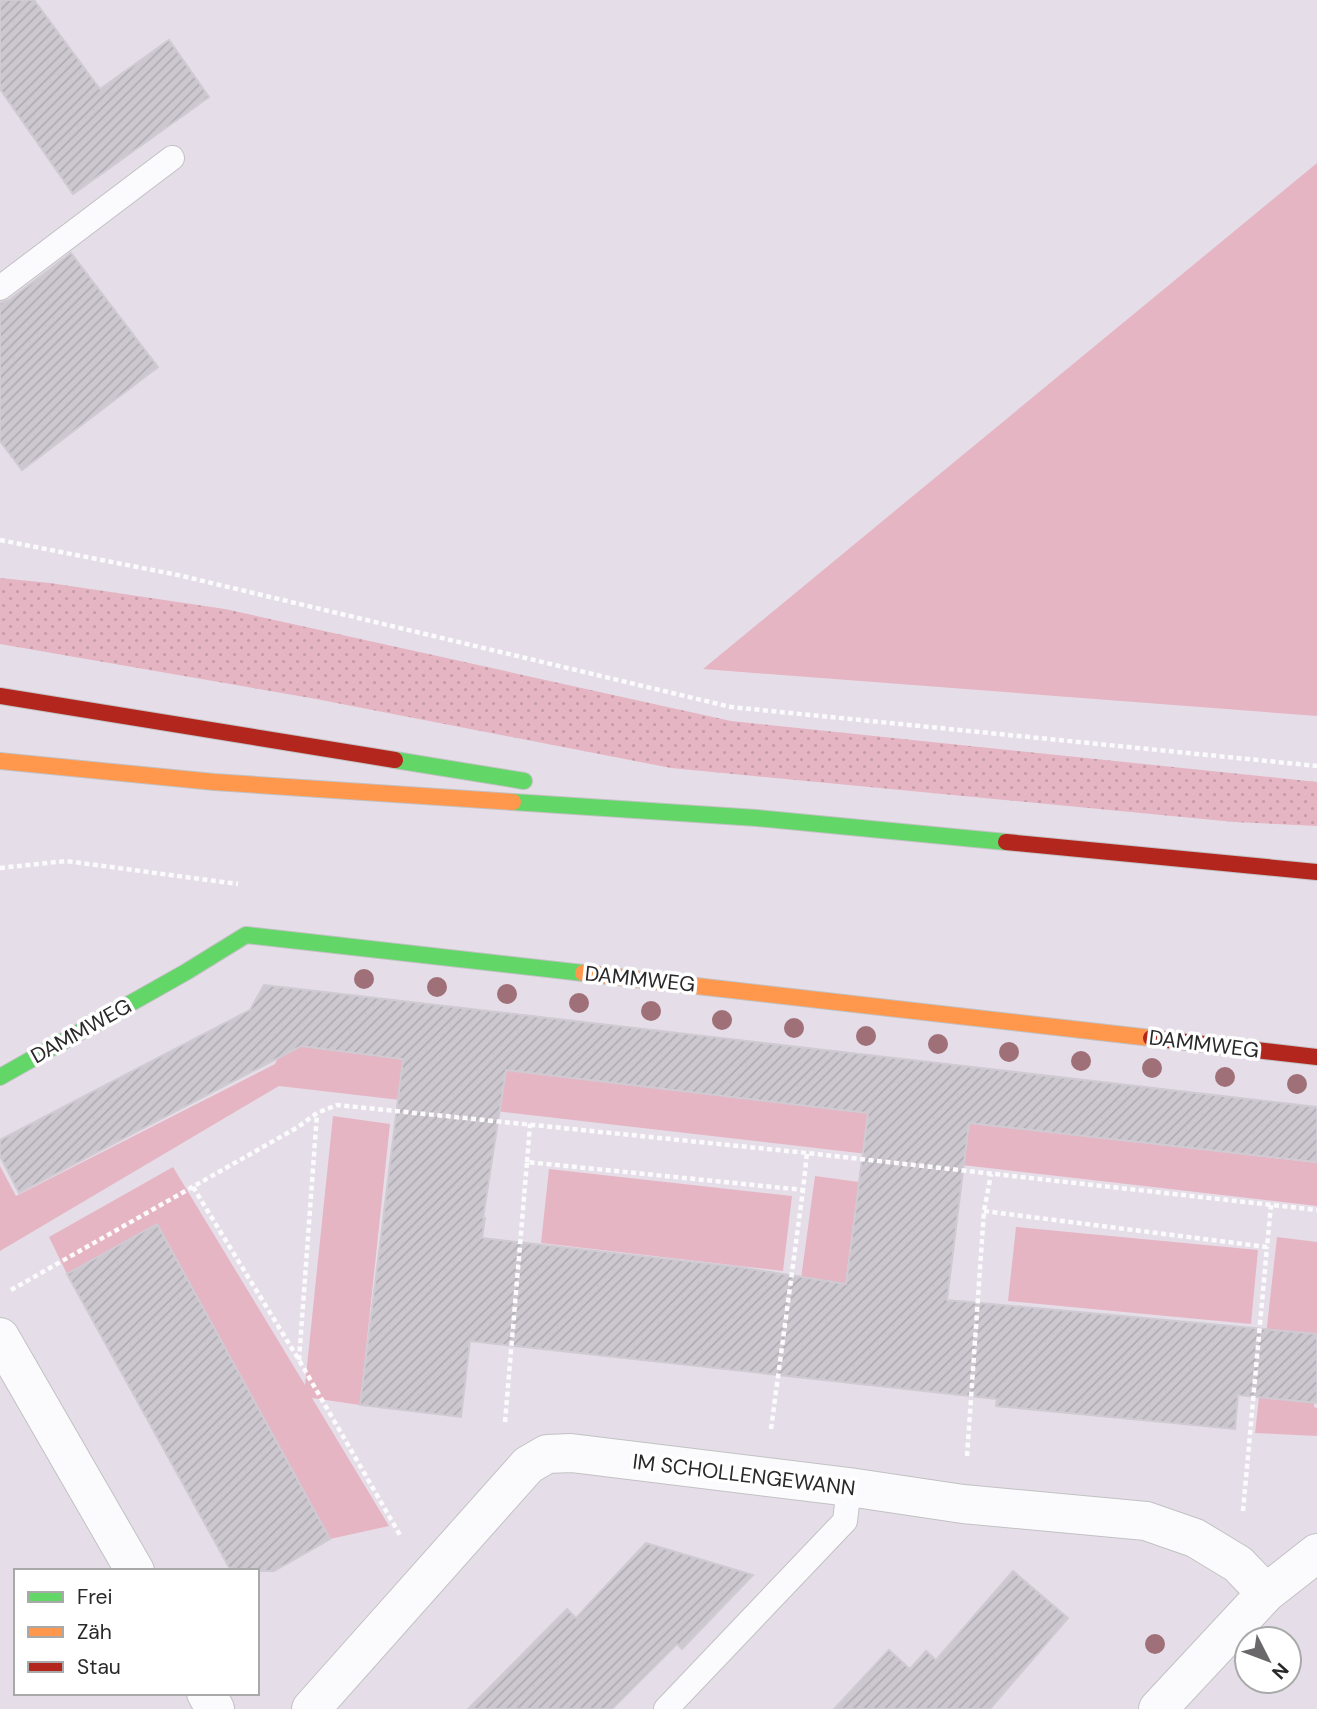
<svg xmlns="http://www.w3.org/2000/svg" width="1317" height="1709" font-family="'DM Sans',sans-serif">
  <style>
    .grass { fill: url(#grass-dots) }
    .garden { fill: #e6b5c3 }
    .building { fill: url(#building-hatch); stroke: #d0cad3; stroke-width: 2; fill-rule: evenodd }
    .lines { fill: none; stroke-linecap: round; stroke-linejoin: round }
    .lane-casing { stroke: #c2c1c3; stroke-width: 26 }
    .street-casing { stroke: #c2c1c3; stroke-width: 40 }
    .fast-casing { stroke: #c2c1c3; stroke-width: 18 }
    .slow-casing { stroke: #c2c1c3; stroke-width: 18 }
    .jam-casing { stroke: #c2c1c3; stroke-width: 18 }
    .path { stroke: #fbfafc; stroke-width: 4.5; stroke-dasharray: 5 3.5; stroke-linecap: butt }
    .lane { stroke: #fbfafc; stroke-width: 24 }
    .street { stroke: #fbfafc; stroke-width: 38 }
    .fast { stroke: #63d668; stroke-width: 16 }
    .slow { stroke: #ff974d; stroke-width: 16 }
    .jam { stroke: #b3261e; stroke-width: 16 }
    .tree { fill: #a07078 }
    .labels { text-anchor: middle; stroke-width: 7; stroke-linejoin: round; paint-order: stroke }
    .street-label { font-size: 21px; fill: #292929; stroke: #fff }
  </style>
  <defs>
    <pattern id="grass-dots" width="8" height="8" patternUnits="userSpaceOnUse" patternTransform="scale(1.75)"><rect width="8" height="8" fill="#e6b5c3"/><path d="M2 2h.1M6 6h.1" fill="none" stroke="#c59ca8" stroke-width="1.8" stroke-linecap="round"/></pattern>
    <pattern id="building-hatch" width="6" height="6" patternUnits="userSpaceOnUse" patternTransform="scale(1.75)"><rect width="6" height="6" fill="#cdc8d0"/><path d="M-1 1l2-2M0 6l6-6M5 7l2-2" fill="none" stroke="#b0acb3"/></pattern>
  </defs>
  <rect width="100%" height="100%" fill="#e5dee8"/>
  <!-- grass -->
  <path class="grass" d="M 0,578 L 50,583 L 225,609 L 731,721 L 1317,782 L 1317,826 L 1234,822 L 671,768 L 316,699 L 0,644 Z"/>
  <!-- garden -->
  <path class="garden" d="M 1317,163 L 1317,716 L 703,669 Z
    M 285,1043 L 1317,1163 L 1317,1206 L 279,1086 L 0,1251 L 0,1166 L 16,1196 L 275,1064 Z
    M 333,1116 L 390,1124 L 360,1405 L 312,1398 L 389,1526 L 330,1539 L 157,1225 L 67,1274 L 49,1237 L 173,1167 L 305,1385 Z
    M 549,1169 L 792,1196 L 783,1271 L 541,1243 Z
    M 815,1176 L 859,1182 L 832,1381 L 788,1374 Z
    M 1016,1227 L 1258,1250 L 1251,1324 L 1008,1301 Z
    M 1277,1237 L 1317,1242 L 1317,1376 L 1314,1407 L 1317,1408 L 1317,1436 L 1255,1433 Z"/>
  <!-- building -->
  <path class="building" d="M 0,0 L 34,0 L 100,89 L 169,40 L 209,97 L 73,194 L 0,89 Z
    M 71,253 L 158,367 L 22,470 L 0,441 L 0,303 L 9,300 Z
    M 264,985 L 1317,1107 L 1317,1162 L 969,1123 L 947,1300 L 1317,1334 L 1317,1403 L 1238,1395 L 1235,1429 L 996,1406 L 997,1399 L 470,1341 L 461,1417 L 360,1405 L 403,1059 L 301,1046 L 19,1193 L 0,1156 L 0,1140 L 250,1010 ZM 506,1070 L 868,1113 L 846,1284 L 739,1267 L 482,1238 L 485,1218 L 483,1218 Z
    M 157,1224 L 330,1539 L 274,1571 L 231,1571 L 67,1274 Z
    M 646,1543 L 753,1575 L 682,1649 L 677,1644 L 612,1709 L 468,1709 L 567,1609 L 576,1618 Z
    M 1013,1571 L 1068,1618 L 990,1709 L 834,1709 L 889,1650 L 910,1669 L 926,1651 L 936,1660 Z"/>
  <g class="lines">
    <!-- lane casing -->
    <g class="lane-casing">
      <path id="lane" d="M 0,288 L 172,158
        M 666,1709 L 845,1521 L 849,1487"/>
    </g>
    <!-- street casing -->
    <g class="street-casing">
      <path id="street" d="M 0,1337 L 135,1571
        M 206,1693 L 215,1709
        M 311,1709 L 528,1465 L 547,1454 L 571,1453 L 849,1487 L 963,1504 L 1146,1521 L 1195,1538 L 1238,1564 L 1266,1593
        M 1158,1709 L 1266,1593 L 1317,1553"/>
    </g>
    <!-- fast casing -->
    <g class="fast-casing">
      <path id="fast" d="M 395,760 L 524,781
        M 513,802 L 757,818 L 1006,842
        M 0,1077 L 186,972 L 246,935 L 583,973"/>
    </g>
    <!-- slow casing -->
    <g class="slow-casing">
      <path id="slow" d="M 0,761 L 214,782 L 513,802
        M 583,973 L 1151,1038"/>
    </g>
    <!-- jam casing -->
    <g class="jam-casing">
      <path id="jam" d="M 0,696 L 395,760
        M 1006,842 L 1317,872
        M 1151,1038 L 1317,1057"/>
    </g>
    <!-- path -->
    <path class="path" d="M 0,540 L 178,575 L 731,707 L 1317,766
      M 0,868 L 66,861 L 238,884
      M 527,1162 L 530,1124
      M 193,1187 L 299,1360 L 400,1535
      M 984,1211 L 1267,1247 L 1271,1205
      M 11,1290 L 298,1127 L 317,1113 L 337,1105 L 807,1153 L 1317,1210
      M 299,1360 L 317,1114
      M 505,1422 L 527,1162 L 803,1190 L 807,1153
      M 771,1429 L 803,1190
      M 967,1456 L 984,1211 L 991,1174
      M 1243,1511 L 1267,1247"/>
    <!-- lane -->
    <use href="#lane" class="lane"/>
    <!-- street -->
    <use href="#street" class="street"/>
    <!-- fast -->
    <use href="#fast" class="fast"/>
    <!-- slow -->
    <use href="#slow" class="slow"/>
    <!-- jam -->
    <use href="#jam" class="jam"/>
  </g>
  <!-- trees -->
  <g class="tree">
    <circle cx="364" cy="979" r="10"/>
    <circle cx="437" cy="987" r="10"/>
    <circle cx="507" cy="994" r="10"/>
    <circle cx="579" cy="1003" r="10"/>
    <circle cx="651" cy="1011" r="10"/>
    <circle cx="722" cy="1020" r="10"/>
    <circle cx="794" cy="1028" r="10"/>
    <circle cx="866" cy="1036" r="10"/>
    <circle cx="938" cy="1044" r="10"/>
    <circle cx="1009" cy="1052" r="10"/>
    <circle cx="1081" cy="1061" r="10"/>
    <circle cx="1152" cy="1068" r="10"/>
    <circle cx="1225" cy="1077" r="10"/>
    <circle cx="1297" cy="1084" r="10"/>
    <circle cx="1155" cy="1644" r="10"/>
  </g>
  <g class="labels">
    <!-- street labels -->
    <g class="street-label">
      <text transform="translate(640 979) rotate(6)" y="7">DAMMWEG</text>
      <text transform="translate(81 1031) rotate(-29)" y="7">DAMMWEG</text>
      <text transform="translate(1204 1044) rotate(7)" y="7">DAMMWEG</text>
      <text transform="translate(744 1475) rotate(7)" y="7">IM SCHOLLENGEWANN</text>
    </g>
  </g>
  <!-- legend -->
  <rect x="14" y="1569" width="245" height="126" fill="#ffffff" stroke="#a9a9a9" stroke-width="2"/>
  <rect x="28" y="1592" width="35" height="10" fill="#63d668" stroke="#a9a9a9" stroke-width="2"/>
  <text x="77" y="1604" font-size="21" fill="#292929">Frei</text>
  <rect x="28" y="1627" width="35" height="10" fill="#ff974d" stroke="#a9a9a9" stroke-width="2"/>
  <text x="77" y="1639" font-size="21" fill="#292929">Zäh</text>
  <rect x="28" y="1662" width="35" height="10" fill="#b3261e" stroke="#a9a9a9" stroke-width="2"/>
  <text x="77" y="1674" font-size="21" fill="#292929">Stau</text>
  <!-- north arrow -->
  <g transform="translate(1268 1660) rotate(132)"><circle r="33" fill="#ffffff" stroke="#a9a9a9" stroke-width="2"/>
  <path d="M0-5L12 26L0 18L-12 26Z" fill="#6b686c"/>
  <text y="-10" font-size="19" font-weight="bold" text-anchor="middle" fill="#292929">N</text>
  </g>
</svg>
